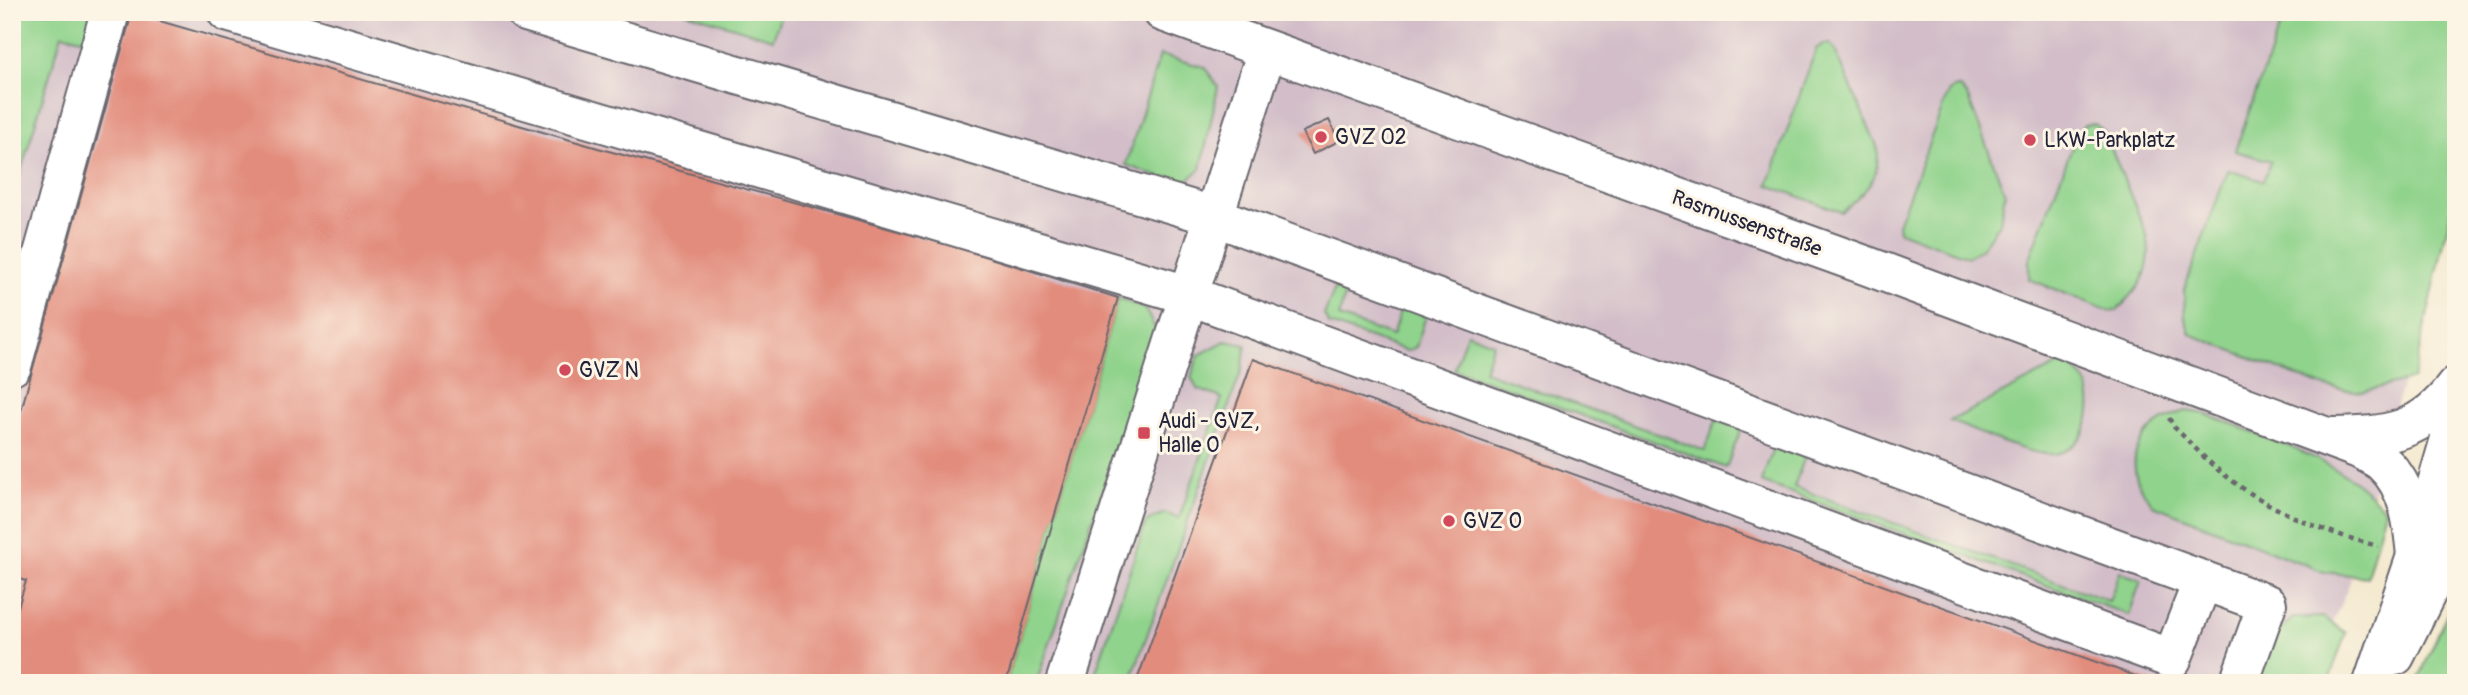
<svg xmlns="http://www.w3.org/2000/svg" width="2468" height="695" font-family="Pangolin,sans-serif">
  <style>
    .industrial { fill: #d2bdc8 }
    .green { fill: #90d38c; stroke: #597a64; stroke-width: 2 }
    .building { fill: #e28c7d }
    .lines { fill: none; stroke-linecap: round; stroke-linejoin: round }
    .minor-casing { stroke: #6b676e; stroke-width: 42 }
    .major-casing { stroke: #6b676e; stroke-width: 42 }
    .path { stroke: #6b676e; stroke-width: 4.5; stroke-dasharray: 5 5; stroke-linecap: butt }
    .minor { stroke: #fff; stroke-width: 38 }
    .major { stroke: #fff; stroke-width: 38 }
    .poi-dot { fill: #d1495b; stroke: #fcf5e5; stroke-width: 2.5 }
    .labels { text-anchor: middle; stroke-width: 6; stroke-linejoin: round; paint-order: stroke }
    .poi-label { font-size: 21px; fill: #22223b; stroke: #fcf5e5; text-anchor: start }
    .street-label { font-size: 21px; fill: #22223b; stroke: #fcf5e5 }
  </style>
  <rect width="100%" height="100%" fill="#fcf5e5"/>
  <filter id="ink" filterUnits="userSpaceOnUse"><feTurbulence type="fractalNoise" baseFrequency=".0143" numOctaves="2"/><feDisplacementMap in="SourceGraphic" scale="14" xChannelSelector="R" yChannelSelector="G"/><feConvolveMatrix kernelMatrix="1 2 1 2 8 2 1 2 1" color-interpolation-filters="sRGB"/></filter>
  <filter id="wash" filterUnits="userSpaceOnUse"><feTurbulence type="fractalNoise" baseFrequency=".00686" numOctaves="4" result="noise"/><feDisplacementMap in="SourceGraphic" scale="28" xChannelSelector="R" yChannelSelector="G"/><feGaussianBlur stdDeviation="1.57" result="paint"/><feColorMatrix in="noise" values="0 0 0 0 0 0 0 0 0 0 0 0 0 0 0 0 0 1.4 0 .05"/><feComposite in="paint" operator="in"/></filter>
  <g filter="url(#wash)">
    <rect width="100%" height="100%" fill="#f3e8cd"/>
    <!-- industrial -->
    <path class="industrial" d="M 12,12 L 2456,12 L 2456,179 L 2351,579 L 2308,683 L 12,683 Z"/>
    <!-- green -->
    <path class="green" d="M 12,12 L 91,12 L 89,41 L 62,34 L 12,201 Z
      M 685,12 L 782,12 L 773,39 Z
      M 2285,12 L 2456,12 L 2456,189 L 2413,379 L 2363,392 L 2325,387 L 2190,334 L 2185,318 L 2184,290 L 2228,170 L 2263,181 L 2271,161 L 2235,151 Z
      M 1823,44 L 1830,44 L 1835,50 L 1877,146 C 1882,177 1864,195 1841,212 L 1768,185 L 1816,49 Z
      M 1160,55 L 1205,67 L 1218,87 L 1201,169 L 1181,185 L 1126,165 Z
      M 1953,88 L 1960,88 L 1967,95 L 2005,193 L 2000,222 L 1981,249 L 1968,257 L 1899,231 L 1898,224 L 1948,93 Z
      M 2095,124 L 2104,131 L 2147,235 C 2154,269 2141,288 2117,310 L 2109,311 L 2029,279 L 2029,261 L 2077,134 L 2084,125 Z
      M 1335,288 L 1345,292 L 1339,317 L 1392,336 L 1402,306 L 1426,316 L 1416,347 L 1407,351 L 1329,324 L 1324,315 Z
      M 1118,298 L 1145,309 L 1157,332 L 1036,683 L 1006,683 Z
      M 1467,333 L 1493,343 L 1484,371 L 1705,451 L 1716,420 L 1741,429 L 1726,468 L 1454,369 Z
      M 1225,341 L 1246,345 L 1242,369 L 1130,683 L 1092,683 L 1146,522 L 1164,513 L 1179,518 L 1222,398 L 1197,389 L 1191,377 L 1199,355 Z
      M 2065,361 C 2073,368 2082,375 2087,385 C 2097,411 2085,450 2054,454 C 2030,457 1974,430 1950,421 Z
      M 2186,411 L 2206,414 C 2262,437 2347,461 2385,510 L 2367,577 L 2324,572 L 2153,505 C 2148,498 2141,490 2138,482 C 2125,444 2152,421 2186,411 Z
      M 1776,440 L 1807,451 L 1794,487 L 2109,601 L 2120,572 L 2141,580 L 2129,615 L 1761,482 Z
      M 2456,592 L 2454,683 L 2417,683 Z
      M 2323,617 L 2346,633 L 2328,683 L 2249,683 L 2274,635 L 2293,618 Z"/>
    <g id="blocks">
      <!-- building -->
      <path class="building" d="M 132,13 L 605,150 L 952,246 L 1118,298 L 1006,683 L 20,683 L 12,680 L 12,627 L 26,581 L 12,577 L 12,443 Z
        M 1329,120 L 1339,141 L 1313,154 L 1302,132 Z
        M 1253,359 L 2152,682 L 2152,683 L 1136,683 Z"/>
    </g>
  </g>
  <g filter="url(#ink)">
    <use href="#blocks" fill-opacity="0" stroke="#6b676e" stroke-width="2"/>
    <g class="lines">
      <!-- minor casing -->
      <g class="minor-casing">
        <path id="minor" d="M 227,12 L 1188,295 L 2172,659 L 2203,580
          M 526,12 L 1213,216 L 2267,604 L 2239,683
          M 1163,12 L 1862,264 L 2359,449 C 2366,453 2376,457 2383,463 C 2409,487 2413,523 2416,556
          M 12,366 L 110,12
          M 2333,437 C 2388,436 2421,433 2456,386
          M 2395,656 L 2456,534
          M 1065,683 L 1267,50"/>
      </g>
      <!-- major casing -->
      <g class="major-casing">
        <path id="major" d="M 2373,683 L 2416,556 L 2456,418"/>
      </g>
      <!-- path -->
      <path class="path" d="M 2169,418 L 2174,427 C 2191,443 2207,462 2226,476 C 2271,511 2323,532 2378,546"/>
      <!-- minor -->
      <use href="#minor" class="minor"/>
      <!-- major -->
      <use href="#major" class="major"/>
    </g>
  </g>
  <!-- markers -->
  <g class="poi-dot">
    <circle cx="1321" cy="137" r="7"/>
    <circle cx="2030" cy="140" r="7"/>
    <circle cx="565" cy="370" r="7"/>
    <rect x="1137" y="426" width="14" height="14" rx="3.5"/>
    <circle cx="1449" cy="521" r="7"/>
  </g>
  <g class="labels">
    <!-- poi labels -->
    <g class="poi-label">
      <text x="1335" y="144">GVZ 02</text>
      <text x="2044" y="147">LKW-Parkplatz</text>
      <text x="579" y="377">GVZ N</text>
      <text x="1158" y="428">Audi - GVZ,<tspan x="1158" dy="24">Halle O</tspan></text>
      <text x="1463" y="528">GVZ O</text>
    </g>
    <!-- street labels -->
    <g class="street-label">
      <text transform="translate(1747 223) rotate(20)" y="7">Rasmussenstraße</text>
    </g>
  </g>
  <!-- margin -->
  <rect width="2468" height="695" fill="none" stroke="#fcf5e5" stroke-width="42"/>
</svg>
